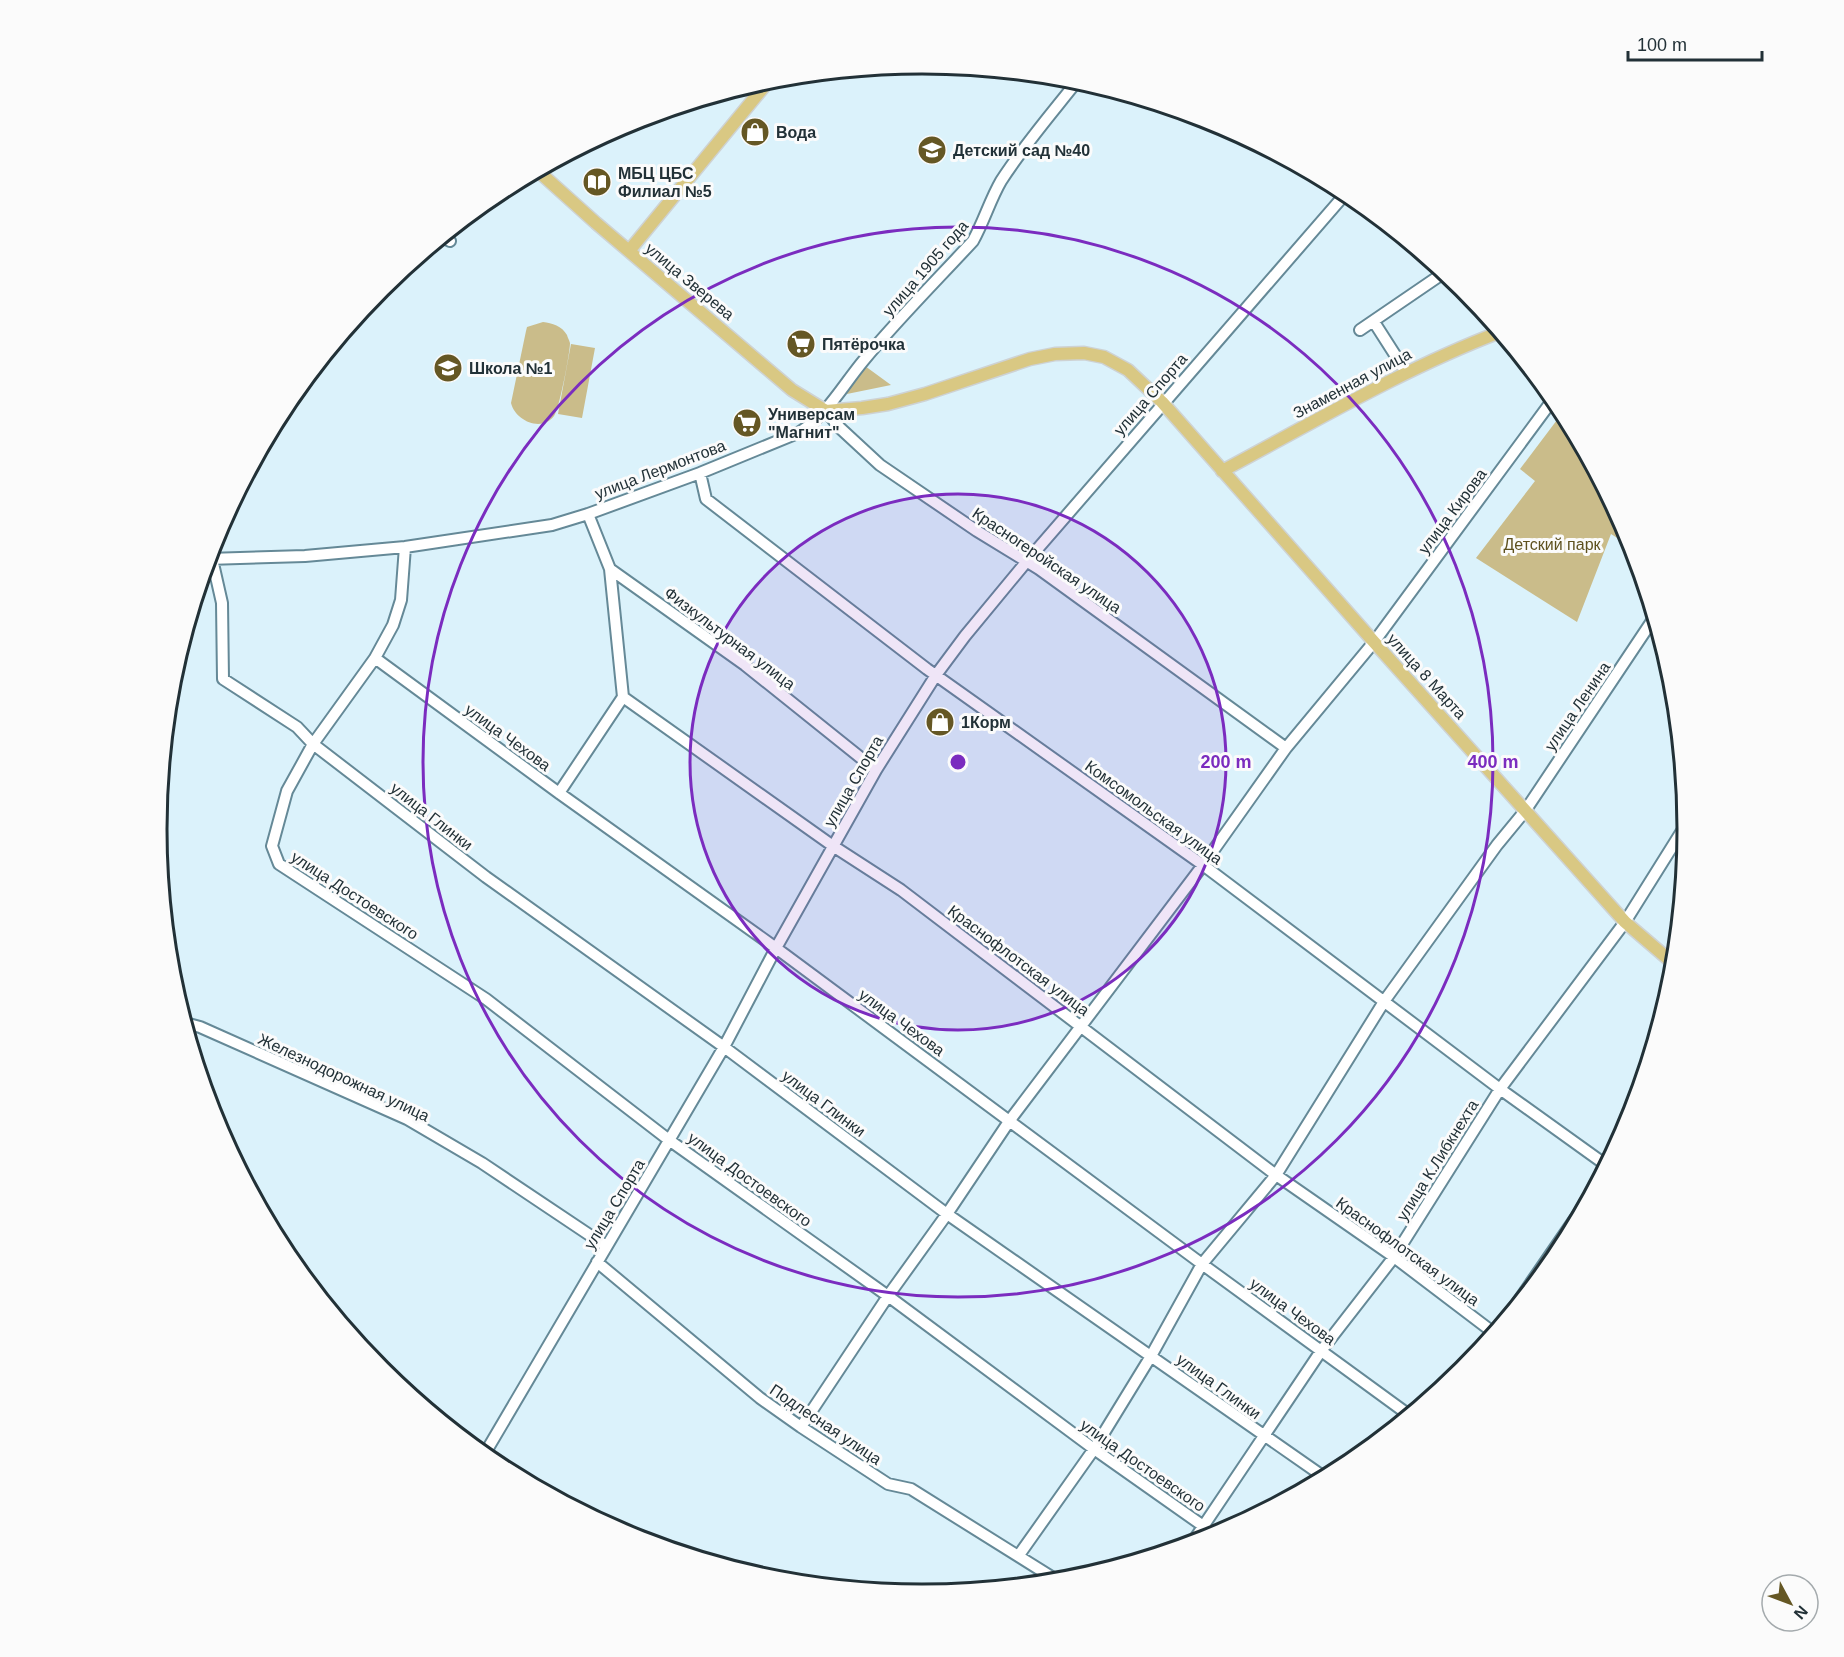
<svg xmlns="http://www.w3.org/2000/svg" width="1844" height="1657" font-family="Arial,sans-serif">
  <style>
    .green { fill: #cabc8a }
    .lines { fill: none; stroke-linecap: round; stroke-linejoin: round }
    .minor-casing { stroke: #658997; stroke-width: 14 }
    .major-casing { stroke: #ced2d3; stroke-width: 15 }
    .minor { stroke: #fff; stroke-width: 10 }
    .major { stroke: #d9c883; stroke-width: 12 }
    .ring { fill: none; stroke: #7b2cbf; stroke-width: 3 }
    .labels { text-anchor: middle; stroke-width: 6; stroke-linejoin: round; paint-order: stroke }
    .poi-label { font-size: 16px; font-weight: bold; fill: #223137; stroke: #fbfbfb; text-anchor: start }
    .street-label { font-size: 16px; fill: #223137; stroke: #fbfbfb }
    .park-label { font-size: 16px; fill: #5e511f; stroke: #fbfbfb }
    .rim { fill: none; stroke: #223137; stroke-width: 3 }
    .centre { fill: #7b2cbf; stroke: #fbfbfb; stroke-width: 3 }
    .ring-label { font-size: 18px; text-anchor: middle; font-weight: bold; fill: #7b2cbf; stroke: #fbfbfb; stroke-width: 6; stroke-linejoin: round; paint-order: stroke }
  </style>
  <rect width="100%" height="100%" fill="#dbf2fb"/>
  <!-- green -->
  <path class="green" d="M 543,322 C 552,323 562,326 567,335 C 567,336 570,342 570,343 C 570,353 559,410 554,416 C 541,433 515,420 511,403 L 526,331 L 527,327 Z
    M 571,344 L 595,348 L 582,418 L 558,414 Z
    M 865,366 L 891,385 L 842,395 Z
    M 1563,412 L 1629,536 L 1633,548 L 1611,534 L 1577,622 L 1476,558 L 1535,481 L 1520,469 Z"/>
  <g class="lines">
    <!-- minor casing -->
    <g class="minor-casing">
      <path id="minor" d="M 442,237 L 450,241
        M 1374,322 L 1406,372
        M 1360,330 L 1445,272
        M 826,411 L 840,428 L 880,465 L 977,531 L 1039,569 L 1286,748
        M 700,473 L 706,499 L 927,669 L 1203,865 L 1500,1089 L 1606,1165
        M 588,514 L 610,569 L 745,665 L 876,770
        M 405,547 L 401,600 L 393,625 L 375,658 L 313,744 L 287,791 L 272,846 L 279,864 L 486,999 L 669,1140 L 888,1296 L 1094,1449 L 1216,1535
        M 208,559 L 305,556 L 405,547 L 552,525 L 588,514 L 700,473 L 800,432 C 828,414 843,385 864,360 C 898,319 937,280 973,241 C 984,221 990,200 1001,181 C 1024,145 1052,113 1078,80
        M 212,559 L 222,603 L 223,679 L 297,727 L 313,744 L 486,877 L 724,1047 L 947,1214 L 1324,1477
        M 610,569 L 623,697 L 833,846 L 901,890 L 1276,1175 L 1394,1257 L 1494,1333
        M 375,658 L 559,793 L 776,948 L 1202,1264 L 1409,1415
        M 559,793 L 623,697
        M 185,1023 L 200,1027 L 407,1119 L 482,1163 L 606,1246
        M 597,1262 L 760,1398 L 801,1427 L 888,1484 L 911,1489 L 1058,1581
        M 1513,1309 L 1583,1207
        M 801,1427 L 888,1296 L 947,1214 L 1010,1120 L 1203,865 L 1286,748 L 1374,642 L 1554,398
        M 484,1455 L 724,1047 L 776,948 L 876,770 L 936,675 L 965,636 L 1027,561 L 1347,192
        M 1192,1543 L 1321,1351 L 1394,1257 L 1500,1089 L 1625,922 L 1687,823
        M 1019,1555 L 1094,1449 L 1151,1356 L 1202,1264 L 1276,1175 L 1385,1000 L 1497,845 L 1525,811 L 1654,618"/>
    </g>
    <!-- major casing -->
    <g class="major-casing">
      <path id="major" d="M 537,170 L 596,223 L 792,390 L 826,411 L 862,408 L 888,404 L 925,394 L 1030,359 L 1055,354 L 1084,353 L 1104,357 L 1128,370 L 1162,402 L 1374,642 L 1625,922 L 1674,964
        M 629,251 L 771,78
        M 1222,471 C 1314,422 1403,369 1500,332"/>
    </g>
    <!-- minor -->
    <use href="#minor" class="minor"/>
    <!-- major -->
    <use href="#major" class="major"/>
  </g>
  <!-- distance rings -->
  <circle cx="958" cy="762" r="268" fill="#7b2cbf" fill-opacity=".12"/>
  <g class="ring">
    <circle cx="958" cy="762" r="268"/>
    <circle cx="958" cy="762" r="535"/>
  </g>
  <!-- icons -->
  <defs>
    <g id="shop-disc" transform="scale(1.5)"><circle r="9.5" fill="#655724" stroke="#fbfbfb"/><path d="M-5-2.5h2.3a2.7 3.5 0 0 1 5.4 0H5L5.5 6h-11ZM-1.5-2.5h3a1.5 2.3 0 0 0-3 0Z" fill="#fff"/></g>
    <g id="school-disc" transform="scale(1.5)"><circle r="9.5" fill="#655724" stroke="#fbfbfb"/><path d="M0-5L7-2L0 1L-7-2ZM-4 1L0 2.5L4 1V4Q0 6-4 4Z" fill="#fff"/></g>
    <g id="library-disc" transform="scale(1.5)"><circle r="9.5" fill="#655724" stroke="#fbfbfb"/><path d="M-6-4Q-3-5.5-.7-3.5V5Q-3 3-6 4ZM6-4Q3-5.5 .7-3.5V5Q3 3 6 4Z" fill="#fff"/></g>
    <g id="supermarket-disc" transform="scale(1.5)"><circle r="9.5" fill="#655724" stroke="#fbfbfb"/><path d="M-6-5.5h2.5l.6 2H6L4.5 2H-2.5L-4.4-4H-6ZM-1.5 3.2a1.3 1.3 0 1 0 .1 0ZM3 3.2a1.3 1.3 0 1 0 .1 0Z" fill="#fff"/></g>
  </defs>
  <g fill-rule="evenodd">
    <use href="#shop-disc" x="755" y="132"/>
    <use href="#school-disc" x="932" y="150"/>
    <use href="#library-disc" x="597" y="182"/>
    <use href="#supermarket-disc" x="801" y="344"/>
    <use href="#school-disc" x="448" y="368"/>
    <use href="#supermarket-disc" x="747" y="423"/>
    <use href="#shop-disc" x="940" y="722"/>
  </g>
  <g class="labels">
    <!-- poi labels -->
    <g class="poi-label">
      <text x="776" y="138">Вода</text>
      <text x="953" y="156">Детский сад №40</text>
      <text x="618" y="179">МБЦ ЦБС<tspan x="618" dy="18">Филиал №5</tspan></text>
      <text x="822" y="350">Пятёрочка</text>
      <text x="469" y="374">Школа №1</text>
      <text x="768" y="420">Универсам<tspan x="768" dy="18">"Магнит"</tspan></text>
      <text x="961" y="728">1Корм</text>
    </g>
    <!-- street labels -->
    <g class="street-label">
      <text transform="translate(925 268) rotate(-49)" y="6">улица 1905 года</text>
      <text transform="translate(690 281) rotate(40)" y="6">улица Зверева</text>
      <text transform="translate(1352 383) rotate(-28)" y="6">Знаменная улица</text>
      <text transform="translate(1150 394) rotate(-49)" y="6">улица Спорта</text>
      <text transform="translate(660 469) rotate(-21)" y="6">улица Лермонтова</text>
      <text transform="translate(1452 511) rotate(-53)" y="6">улица Кирова</text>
      <text transform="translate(1047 560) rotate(34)" y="6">Красногеройская улица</text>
      <text transform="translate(730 638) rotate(37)" y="6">Физкультурная улица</text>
      <text transform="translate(1427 676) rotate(48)" y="6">улица 8 Марта</text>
      <text transform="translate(1577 706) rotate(-56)" y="6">улица Ленина</text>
      <text transform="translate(508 737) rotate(36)" y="6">улица Чехова</text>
      <text transform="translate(853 781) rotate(-60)" y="6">улица Спорта</text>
      <text transform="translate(1154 812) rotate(36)" y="6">Комсомольская улица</text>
      <text transform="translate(432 816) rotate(38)" y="6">улица Глинки</text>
      <text transform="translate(355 895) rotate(33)" y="6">улица Достоевского</text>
      <text transform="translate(1019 960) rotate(37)" y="6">Краснофлотская улица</text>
      <text transform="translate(902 1022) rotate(36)" y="6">улица Чехова</text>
      <text transform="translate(344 1077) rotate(25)" y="6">Железнодорожная улица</text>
      <text transform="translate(824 1103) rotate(37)" y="6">улица Глинки</text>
      <text transform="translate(1437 1160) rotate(-58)" y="6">улица К.Либкнехта</text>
      <text transform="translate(750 1179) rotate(36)" y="6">улица Достоевского</text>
      <text transform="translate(614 1204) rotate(-59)" y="6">улица Спорта</text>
      <text transform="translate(1408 1251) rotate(36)" y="6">Краснофлотская улица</text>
      <text transform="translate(1293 1311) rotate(36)" y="6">улица Чехова</text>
      <text transform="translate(1219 1386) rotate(36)" y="6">улица Глинки</text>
      <text transform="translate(826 1424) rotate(34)" y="6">Подлесная улица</text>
      <text transform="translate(1143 1465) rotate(35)" y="6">улица Достоевского</text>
    </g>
    <!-- park labels -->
    <g class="park-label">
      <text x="1552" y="550">Детский парк</text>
    </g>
  </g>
  <!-- crop -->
  <path d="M0 0H1844V1657H0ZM167 829a755 755 0 1 1 1510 0a755 755 0 1 1-1510 0Z" fill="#fbfbfb" fill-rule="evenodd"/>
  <path class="rim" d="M167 829a755 755 0 1 1 1510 0a755 755 0 1 1-1510 0Z"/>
  <circle cx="958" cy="762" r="9" class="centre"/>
  <g class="ring-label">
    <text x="1226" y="768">200 m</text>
    <text x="1493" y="768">400 m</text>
  </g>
  <!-- north arrow -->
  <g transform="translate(1790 1603) rotate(131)"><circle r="28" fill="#fbfbfb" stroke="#a4aaad" stroke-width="1.5"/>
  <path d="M0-4.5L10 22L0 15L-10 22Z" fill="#655724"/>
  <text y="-9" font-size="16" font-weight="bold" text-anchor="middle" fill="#223137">N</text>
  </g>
  <!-- scale -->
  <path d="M1628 51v9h134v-9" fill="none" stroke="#223137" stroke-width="3"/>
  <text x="1637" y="51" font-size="18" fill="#223137" stroke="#fbfbfb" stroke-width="4.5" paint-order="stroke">100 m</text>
</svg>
